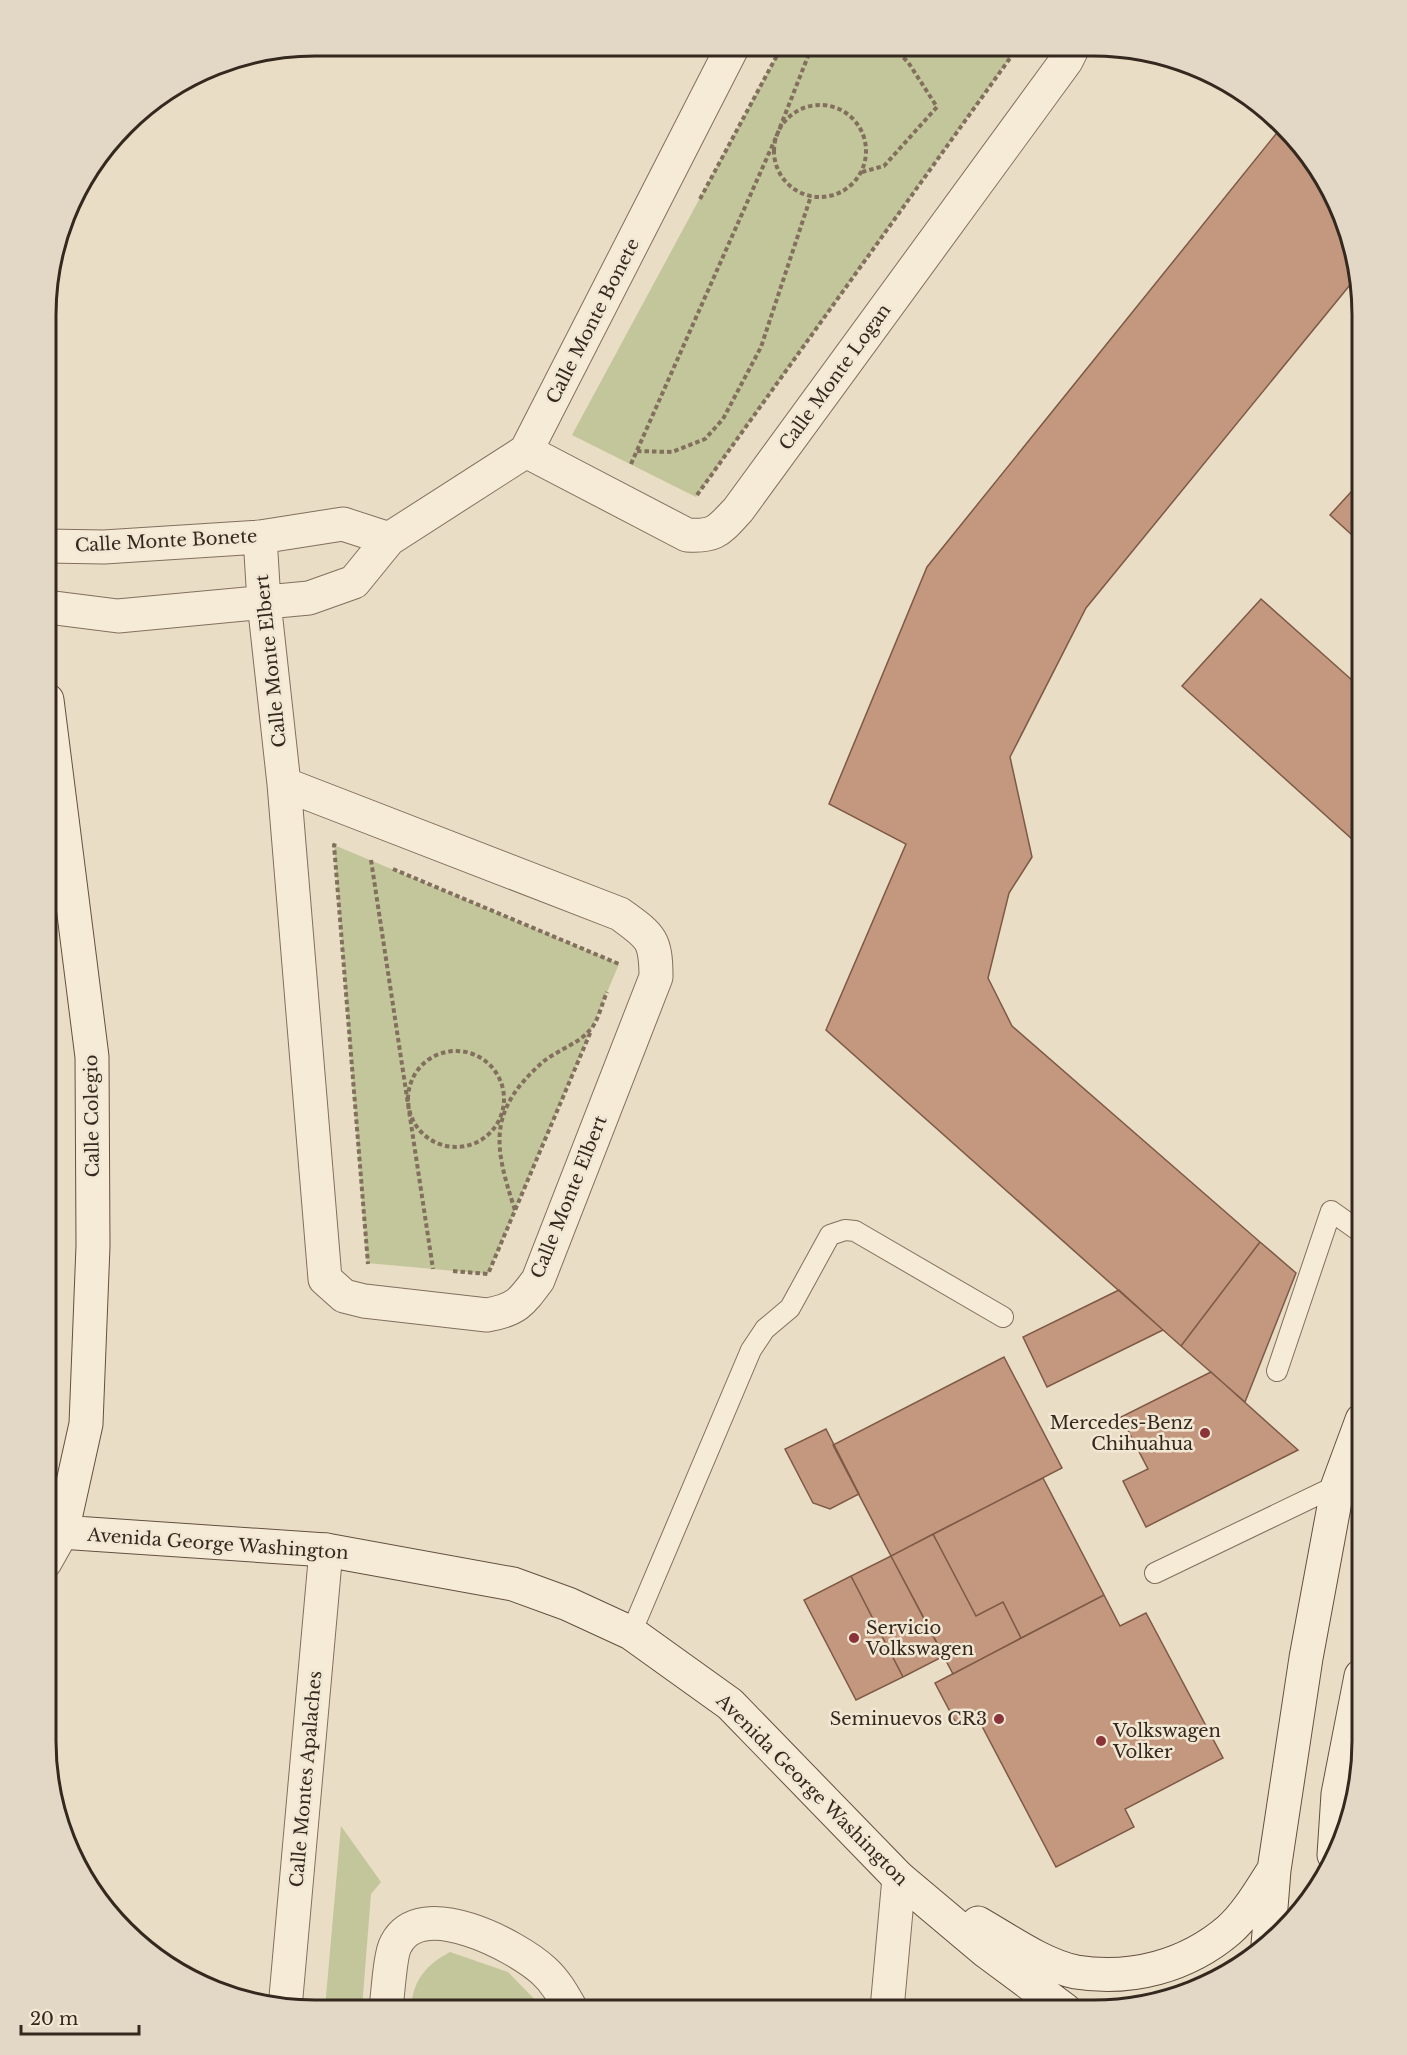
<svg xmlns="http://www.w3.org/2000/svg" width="1407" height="2055" font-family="'Libre Baskerville',serif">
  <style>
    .green { fill: #c3c69a }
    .building { fill: #c3987f; stroke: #7e5945; stroke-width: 1.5 }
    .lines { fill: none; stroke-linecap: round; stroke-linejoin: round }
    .lane-casing { stroke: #826f5d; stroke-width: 22 }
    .street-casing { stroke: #826f5d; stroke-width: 35 }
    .secondary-casing { stroke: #645040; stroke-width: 35 }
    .path { stroke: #826f5d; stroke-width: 4; stroke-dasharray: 4.5 3; stroke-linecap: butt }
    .lane { stroke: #f5ebd7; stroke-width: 20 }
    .street { stroke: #f5ebd7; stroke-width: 33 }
    .secondary { stroke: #f5ebd7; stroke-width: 33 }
    .poi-dot { fill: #8a3338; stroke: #f1e7d3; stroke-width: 2 }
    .labels { text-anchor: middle; stroke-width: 5; stroke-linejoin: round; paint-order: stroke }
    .street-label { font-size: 18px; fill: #34281f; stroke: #f1e7d3 }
    .poi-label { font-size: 18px; fill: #34281f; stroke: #f1e7d3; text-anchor: end }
    .rim { fill: none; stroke: #34281f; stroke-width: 3 }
  </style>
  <rect width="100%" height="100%" fill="#e9ddc5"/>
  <!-- green -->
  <path class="green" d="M 782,46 L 1018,47 L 696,497 L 572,435 Z
    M 334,845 L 619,964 L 488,1274 L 367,1263 Z
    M 341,1826 L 381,1882 L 371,1894 L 362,2008 L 325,2008 Z
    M 450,1952 L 508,1972 L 543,2008 L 411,2008 C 413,1980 426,1965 450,1952 Z"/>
  <!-- building -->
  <path class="building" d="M 1280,129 L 1334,196 L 1354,280 L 1086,608 L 1010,757 L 1032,857 L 1009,893 L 988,978 L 1012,1026 L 1260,1242 L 1181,1346 L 826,1030 L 906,844 L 829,804 L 927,567 Z
    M 1362,480 L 1362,544 L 1330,515 Z
    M 1261,599 L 1362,689 L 1362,848 L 1182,686 Z
    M 1260,1242 L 1296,1273 L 1245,1402 L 1181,1346 Z
    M 1119,1290 L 1163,1330 L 1047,1387 L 1023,1337 Z
    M 1004,1357 L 1062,1468 L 891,1556 L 833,1445 Z
    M 1211,1372 L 1298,1450 L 1146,1527 L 1123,1481 L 1148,1469 L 1121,1417 Z
    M 826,1429 L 859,1494 L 830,1509 L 813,1503 L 785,1449 Z
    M 1043,1478 L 1104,1595 L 1021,1638 L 1003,1602 L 976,1616 L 933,1534 Z
    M 933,1534 L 976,1616 L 1003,1602 L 1021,1638 L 953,1674 L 891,1556 Z
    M 891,1556 L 944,1656 L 903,1677 L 851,1576 Z
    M 851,1576 L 903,1677 L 856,1700 L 804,1600 Z
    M 1104,1595 L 1120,1626 L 1146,1613 L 1223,1758 L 1125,1809 L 1134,1827 L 1056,1867 L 975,1713 L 956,1723 L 935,1683 Z"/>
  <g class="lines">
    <!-- lane casing -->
    <g class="lane-casing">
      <path id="lane" d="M 1277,1371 L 1331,1211 L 1362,1233
        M 1155,1573 L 1338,1485
        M 631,1633 L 751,1350 L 765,1329 L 790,1308 L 830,1235 L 845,1230 L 855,1231 L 1003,1317"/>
    </g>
    <!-- street casing -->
    <g class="street-casing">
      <path id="street" d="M 526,451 L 687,535 C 716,537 719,530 738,510 L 1066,61 L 1073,47
        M 260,537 L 264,602 L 284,784 L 325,1279 L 344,1296 L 364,1301 L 487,1315 C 516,1310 521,1303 538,1280 L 656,977 C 656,938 650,936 620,914 L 284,784
        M 389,539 L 526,451 L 733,46
        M 47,607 L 118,616 L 309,598 L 354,582 L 389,539 L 343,524 L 260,537 L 104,547 L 47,546
        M 45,1562 L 62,1532
        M 285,2008 L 326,1550
        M 386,2008 C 388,1994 390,1954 396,1944 C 421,1895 517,1946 544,1971 C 556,1982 563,1995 571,2009
        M 887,2009 L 899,1878"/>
    </g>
    <!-- secondary casing -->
    <g class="secondary-casing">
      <path id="secondary" d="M 47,700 L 92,1057 L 93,1246 L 86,1424 L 62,1532
        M 45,1531 L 326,1550 L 513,1584 L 568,1604 L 631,1633 L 730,1704 L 899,1878 L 987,1952 L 1065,2010
        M 1334,1855 L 1338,1794 L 1361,1676
        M 978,1923 C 1008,1940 1042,1965 1076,1972 C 1131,1981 1187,1966 1229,1930 C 1247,1914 1260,1891 1273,1871
        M 1268,1945 L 1274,1870 L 1306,1658 L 1338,1485 L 1362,1420"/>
    </g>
    <!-- path -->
    <path class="path" d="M774 151a46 46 0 1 1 92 0a46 46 0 1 1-92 0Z
      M 862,172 L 884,166 L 937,107 L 908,62 L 892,47
      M 700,199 L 782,46
      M 637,451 L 672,452 L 705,439 L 723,419 L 761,347 L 811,196
      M 631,464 L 777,135 L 812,46
      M 697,495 L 1018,47
      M 336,846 L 334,845 L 368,1264
      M 371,860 L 433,1269
      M 393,869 L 619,964
      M408 1099a48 48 0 1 1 96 0a48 48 0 1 1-96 0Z
      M 515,1210 C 493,1144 488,1110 544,1061 C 558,1050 578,1044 590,1030 C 598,1022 602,1003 607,992
      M 453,1271 L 488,1274 L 591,1031"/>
    <!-- lane -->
    <use href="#lane" class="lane"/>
    <!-- street -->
    <use href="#street" class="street"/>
    <!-- secondary -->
    <use href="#secondary" class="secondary"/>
  </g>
  <!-- markers -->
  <g class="poi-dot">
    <circle cx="1205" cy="1433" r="6"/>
    <circle cx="854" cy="1638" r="6"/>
    <circle cx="999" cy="1719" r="6"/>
    <circle cx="1101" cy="1741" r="6"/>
  </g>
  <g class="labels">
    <!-- street labels -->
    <g class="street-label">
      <text transform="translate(593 321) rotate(-63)" y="6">Calle Monte Bonete</text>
      <text transform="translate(835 377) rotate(-54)" y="6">Calle Monte Logan</text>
      <text transform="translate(166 541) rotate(-3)" y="6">Calle Monte Bonete</text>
      <text transform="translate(271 661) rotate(-96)" y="6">Calle Monte Elbert</text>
      <text transform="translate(92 1116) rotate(-91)" y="6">Calle Colegio</text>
      <text transform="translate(569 1197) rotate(-68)" y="6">Calle Monte Elbert</text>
      <text transform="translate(218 1544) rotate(4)" y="6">Avenida George Washington</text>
      <text transform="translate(306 1779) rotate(-85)" y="6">Calle Montes Apalaches</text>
      <text transform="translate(812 1790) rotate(45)" y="6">Avenida George Washington</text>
    </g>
    <!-- poi labels -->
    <g class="poi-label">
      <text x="1193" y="1429">Mercedes-Benz<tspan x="1193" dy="21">Chihuahua</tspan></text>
      <text x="866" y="1634" text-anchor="start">Servicio<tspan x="866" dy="21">Volkswagen</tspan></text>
      <text x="987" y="1725">Seminuevos CR3</text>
      <text x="1113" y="1737" text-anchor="start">Volkswagen<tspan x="1113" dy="21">Volker</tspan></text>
    </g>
  </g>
  <!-- crop -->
  <path d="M0 0H1407V2055H0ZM315 56H1093A259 259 0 0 1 1352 315V1741A259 259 0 0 1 1093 2000H315A259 259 0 0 1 56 1741V315A259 259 0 0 1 315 56Z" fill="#e2d8c5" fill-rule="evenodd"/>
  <path class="rim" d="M315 56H1093A259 259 0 0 1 1352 315V1741A259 259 0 0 1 1093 2000H315A259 259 0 0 1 56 1741V315A259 259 0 0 1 315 56Z"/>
  <!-- scale -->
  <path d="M21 2025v9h118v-9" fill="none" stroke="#34281f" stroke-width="3"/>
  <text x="30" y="2025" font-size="18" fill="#34281f" stroke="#f1e7d3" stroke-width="4.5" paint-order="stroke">20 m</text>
</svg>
